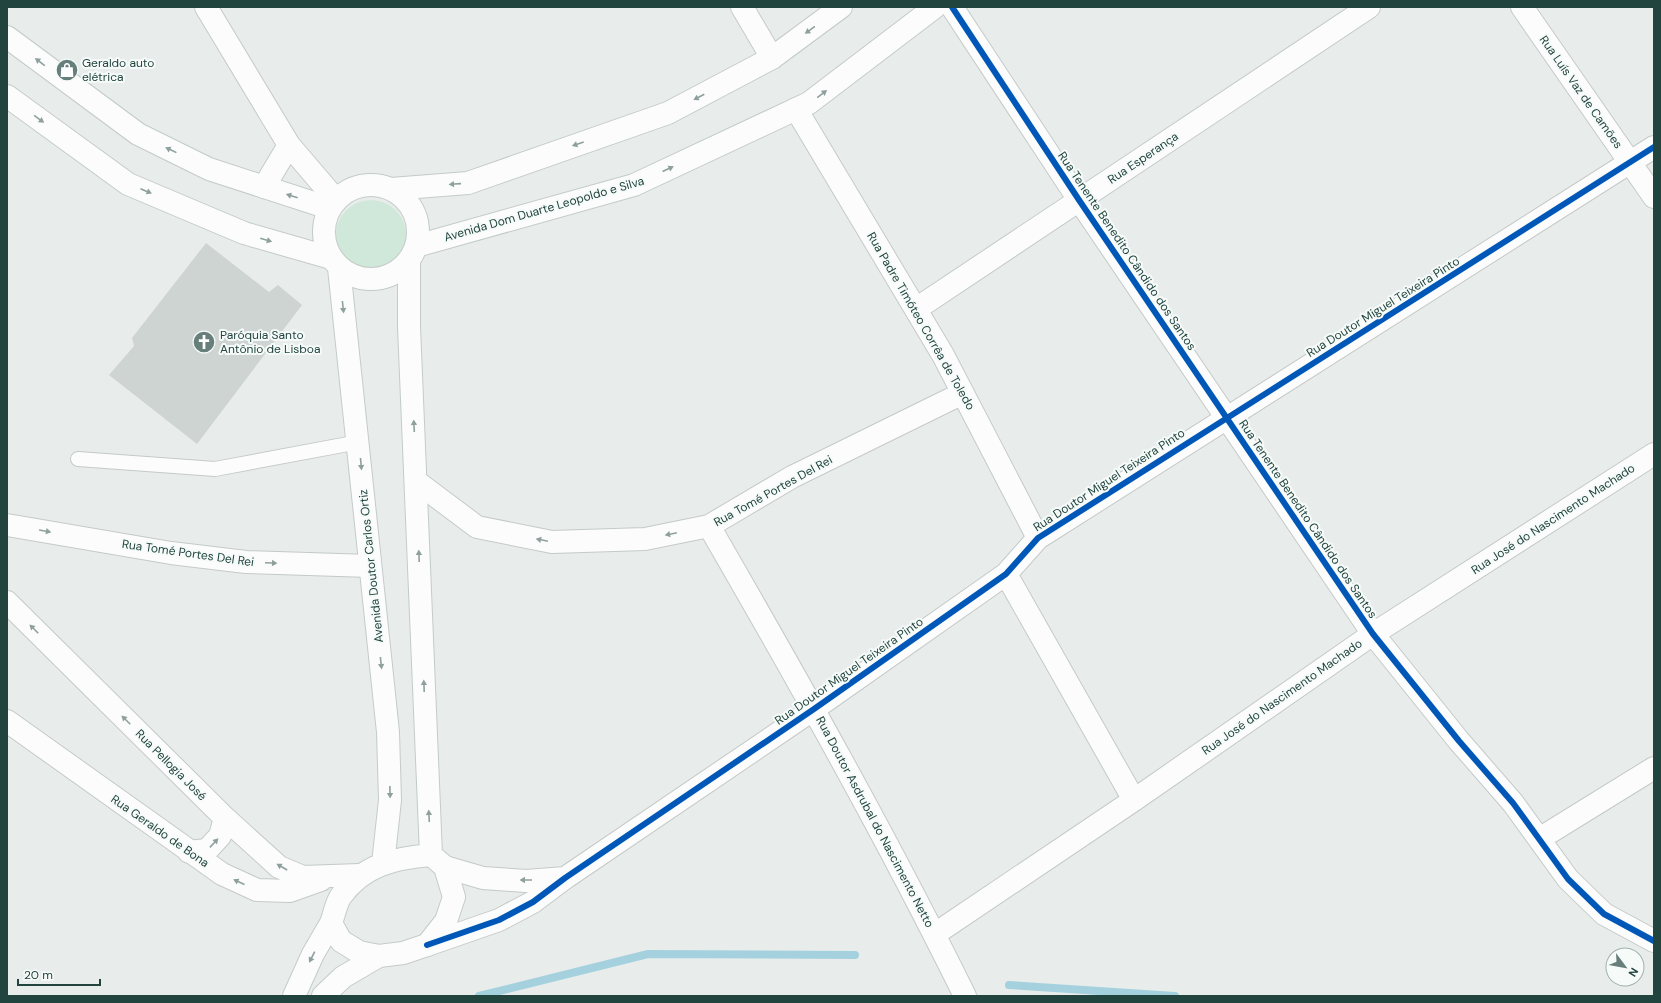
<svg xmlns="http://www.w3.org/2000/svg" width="1661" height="1003" font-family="'DM Sans',sans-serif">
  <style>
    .green { fill: #d0e8d9 }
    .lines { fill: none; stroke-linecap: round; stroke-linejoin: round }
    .stream { stroke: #a5d1df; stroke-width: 8 }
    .building { fill: #ced4d2 }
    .lane-casing { stroke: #c4cac8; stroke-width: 16 }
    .street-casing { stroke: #c4cac8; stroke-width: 24 }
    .secondary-casing { stroke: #c3cbc9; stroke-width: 24 }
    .lane { stroke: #fcfcfc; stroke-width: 14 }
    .street { stroke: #fcfcfc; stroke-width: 22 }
    .secondary { stroke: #fcfcfc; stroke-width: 22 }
    .cycleway-casing { stroke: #f6fbf9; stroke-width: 8 }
    .cycleway { stroke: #0057b8; stroke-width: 6 }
    .oneway { fill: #8ea09d }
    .labels { text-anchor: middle; stroke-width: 4; stroke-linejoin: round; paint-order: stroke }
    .poi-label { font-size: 12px; fill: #21443e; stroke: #f6fbf9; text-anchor: start }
    .street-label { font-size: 12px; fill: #21443e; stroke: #f6fbf9 }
  </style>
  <rect width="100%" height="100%" fill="#e8edeb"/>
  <!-- green -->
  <path class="green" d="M336 235a35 35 0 1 1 70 0a35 35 0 1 1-70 0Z"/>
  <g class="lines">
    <!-- stream -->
    <path class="stream" d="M 1009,985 L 1175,996
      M 479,996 L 648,954 L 855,955"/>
  </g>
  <!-- building -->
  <path class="building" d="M 206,243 L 269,292 L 278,285 L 302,305 L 197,444 L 109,375 L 134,346 L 132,338 Z"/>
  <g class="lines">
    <!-- lane casing -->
    <g class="lane-casing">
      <path id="lane" d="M 78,459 L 215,469 L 359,442"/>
    </g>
    <!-- street casing -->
    <g class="street-casing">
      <path id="street" d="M 206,7 L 289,145 L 336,200
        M 742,7 L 772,58
        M 952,7 L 1079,200 L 1373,634 L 1459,741 L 1513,803 L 1568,879 L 1604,914 L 1654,941
        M 1522,7 L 1654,197
        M 796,109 L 943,355 L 1038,538
        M 264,187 L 289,145
        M 916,309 L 1369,7
        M 417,482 L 477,527 L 552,542 L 645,539 L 709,526 L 792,477 L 963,393
        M 7,525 L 171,553 L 246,562 L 370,566
        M 709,526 C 798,680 886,836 965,996
        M 1006,574 L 1134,800
        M 7,602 L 225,818 L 279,867 L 303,877 L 360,875
        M 7,721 L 222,874 L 257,890 L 290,891 L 321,880
        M 1539,839 L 1654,768
        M 189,852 L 207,850 L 220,836 L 225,818
        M 445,867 L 483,878 L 526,881 L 565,878
        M 935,934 L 1134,800 L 1373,634 L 1654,454
        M 427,945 L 499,920 L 533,902 L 565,878 L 814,709 L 1006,574 L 1038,538 L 1654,147"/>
    </g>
    <!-- secondary casing -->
    <g class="secondary-casing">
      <path id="secondary" d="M 7,37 L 138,134 L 209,169 L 329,208
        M 7,96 L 128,184 L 244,233 L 331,258
        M324 232a47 47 0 1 1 94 0a47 47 0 1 1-94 0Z
        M 391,189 L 468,183 L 668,113 L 772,58 L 841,7
        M 416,246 L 634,185 L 809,103 L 935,7
        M 409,261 L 409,327 L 431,855
        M 339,268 L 388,732 L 390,800 L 383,864
        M 431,855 L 445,867 L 454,897 L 446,921 L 427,945 L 403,953 L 379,956 L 359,952 L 341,941 L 331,923 C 334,915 336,903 341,896 C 363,865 395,858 431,855 Z
        M 294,996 L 313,954 L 331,923
        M 323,996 L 343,977 L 379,956"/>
    </g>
    <!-- lane -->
    <use href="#lane" class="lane"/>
    <!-- street -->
    <use href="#street" class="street"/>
    <!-- secondary -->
    <use href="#secondary" class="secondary"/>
    <!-- cycleway casing -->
    <g class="cycleway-casing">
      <path id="cycleway" d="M 952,7 L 1079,200 L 1373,634 L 1459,741 L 1513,803 L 1568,879 L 1604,914 L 1654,941
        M 427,945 L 499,920 L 533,902 L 565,878 L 814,709 L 1006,574 L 1038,538 L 1654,147"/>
    </g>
    <!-- cycleway -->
    <use href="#cycleway" class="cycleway"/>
  </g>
  <!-- one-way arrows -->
  <defs><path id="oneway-solid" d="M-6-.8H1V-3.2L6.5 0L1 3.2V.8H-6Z"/></defs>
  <g class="oneway">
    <use href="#oneway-solid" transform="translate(810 30) rotate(144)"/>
    <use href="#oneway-solid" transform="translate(40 62) rotate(-143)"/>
    <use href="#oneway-solid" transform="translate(822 94) rotate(-37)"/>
    <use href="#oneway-solid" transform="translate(699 97) rotate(152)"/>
    <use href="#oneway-solid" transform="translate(39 119) rotate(36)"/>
    <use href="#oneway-solid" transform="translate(578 144) rotate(161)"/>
    <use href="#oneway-solid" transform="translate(171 150) rotate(-154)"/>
    <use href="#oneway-solid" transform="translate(668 169) rotate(-25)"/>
    <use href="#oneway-solid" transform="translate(455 184) rotate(176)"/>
    <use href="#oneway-solid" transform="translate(146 191) rotate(23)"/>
    <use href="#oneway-solid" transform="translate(292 196) rotate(-162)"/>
    <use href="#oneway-solid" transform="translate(266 240) rotate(16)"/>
    <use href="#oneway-solid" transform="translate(343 307) rotate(84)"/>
    <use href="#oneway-solid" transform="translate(414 426) rotate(-93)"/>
    <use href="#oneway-solid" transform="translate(361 464) rotate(85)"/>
    <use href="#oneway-solid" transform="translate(45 531) rotate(10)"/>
    <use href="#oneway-solid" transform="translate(671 534) rotate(168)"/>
    <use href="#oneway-solid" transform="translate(542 540) rotate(-168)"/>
    <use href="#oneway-solid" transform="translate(419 556) rotate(-92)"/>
    <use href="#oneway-solid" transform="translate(271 563) rotate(2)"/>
    <use href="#oneway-solid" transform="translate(34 629) rotate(-135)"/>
    <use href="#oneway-solid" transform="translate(381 663) rotate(84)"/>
    <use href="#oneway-solid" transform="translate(424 686) rotate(-92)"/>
    <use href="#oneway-solid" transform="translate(126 720) rotate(-135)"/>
    <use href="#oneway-solid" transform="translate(390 792) rotate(89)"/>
    <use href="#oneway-solid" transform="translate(429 816) rotate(-93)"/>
    <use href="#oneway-solid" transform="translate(214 843) rotate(-47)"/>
    <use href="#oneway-solid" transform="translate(282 867) rotate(-150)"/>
    <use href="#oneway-solid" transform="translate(526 880) rotate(180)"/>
    <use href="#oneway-solid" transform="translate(239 882) rotate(-156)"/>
    <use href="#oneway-solid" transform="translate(312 957) rotate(117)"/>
  </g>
  <!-- icons -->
  <defs>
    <g id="shop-disc" transform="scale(1.15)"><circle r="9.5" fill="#677f7b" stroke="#f6fbf9"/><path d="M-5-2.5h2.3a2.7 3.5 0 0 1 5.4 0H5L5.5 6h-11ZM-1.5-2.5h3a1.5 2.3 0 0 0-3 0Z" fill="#fff"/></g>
    <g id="church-disc" transform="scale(1.15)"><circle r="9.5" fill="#677f7b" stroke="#f6fbf9"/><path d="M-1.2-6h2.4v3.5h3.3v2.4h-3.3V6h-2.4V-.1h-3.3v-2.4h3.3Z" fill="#fff"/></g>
  </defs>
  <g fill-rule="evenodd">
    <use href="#shop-disc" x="67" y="70"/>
    <use href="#church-disc" x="204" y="342"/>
  </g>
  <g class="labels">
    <!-- poi labels -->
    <g class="poi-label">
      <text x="82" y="67">Geraldo auto<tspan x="82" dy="14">elétrica</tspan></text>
      <text x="220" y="339">Paróquia Santo<tspan x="220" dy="14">Antônio de Lisboa</tspan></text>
    </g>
    <!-- street labels -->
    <g class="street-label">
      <text transform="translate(1581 92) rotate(55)" y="4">Rua Luís Vaz de Camões</text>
      <text transform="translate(1143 158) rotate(-34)" y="4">Rua Esperança</text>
      <text transform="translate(544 209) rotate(-16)" y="4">Avenida Dom Duarte Leopoldo e Silva</text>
      <text transform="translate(1127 251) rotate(56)" y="4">Rua Tenente Benedito Cândido dos Santos</text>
      <text transform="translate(1383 307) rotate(-32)" y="4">Rua Doutor Miguel Teixeira Pinto</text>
      <text transform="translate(921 321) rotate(60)" y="4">Rua Padre Timóteo Corrêa de Toledo</text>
      <text transform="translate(1109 480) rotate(-33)" y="4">Rua Doutor Miguel Teixeira Pinto</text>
      <text transform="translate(773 491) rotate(-29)" y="4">Rua Tomé Portes Del Rei</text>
      <text transform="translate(1308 519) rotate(56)" y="4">Rua Tenente Benedito Cândido dos Santos</text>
      <text transform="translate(1553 519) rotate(-33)" y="4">Rua José do Nascimento Machado</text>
      <text transform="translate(188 553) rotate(8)" y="4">Rua Tomé Portes Del Rei</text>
      <text transform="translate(371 566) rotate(-96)" y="4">Avenida Doutor Carlos Ortiz</text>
      <text transform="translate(849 671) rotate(-35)" y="4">Rua Doutor Miguel Teixeira Pinto</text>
      <text transform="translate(1282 697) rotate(-35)" y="4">Rua José do Nascimento Machado</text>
      <text transform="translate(171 765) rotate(45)" y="4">Rua Pellogia José</text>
      <text transform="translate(875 822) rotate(62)" y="4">Rua Doutor Asdrubal do Nascimento Netto</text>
      <text transform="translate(160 831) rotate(35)" y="4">Rua Geraldo de Bona</text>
    </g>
  </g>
  <!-- border -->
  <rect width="1661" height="1003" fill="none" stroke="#21443e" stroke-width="16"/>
  <!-- north arrow -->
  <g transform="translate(1625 967) rotate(122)"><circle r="19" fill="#f6fbf9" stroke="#a1b2ae"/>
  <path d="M0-3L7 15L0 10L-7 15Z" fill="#677f7b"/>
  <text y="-6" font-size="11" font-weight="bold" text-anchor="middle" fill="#21443e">N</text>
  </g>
  <!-- scale -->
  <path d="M18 979v6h82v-6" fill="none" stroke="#21443e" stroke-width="2"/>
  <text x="24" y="979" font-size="12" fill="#21443e" stroke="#f6fbf9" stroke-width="3" paint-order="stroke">20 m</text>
</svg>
